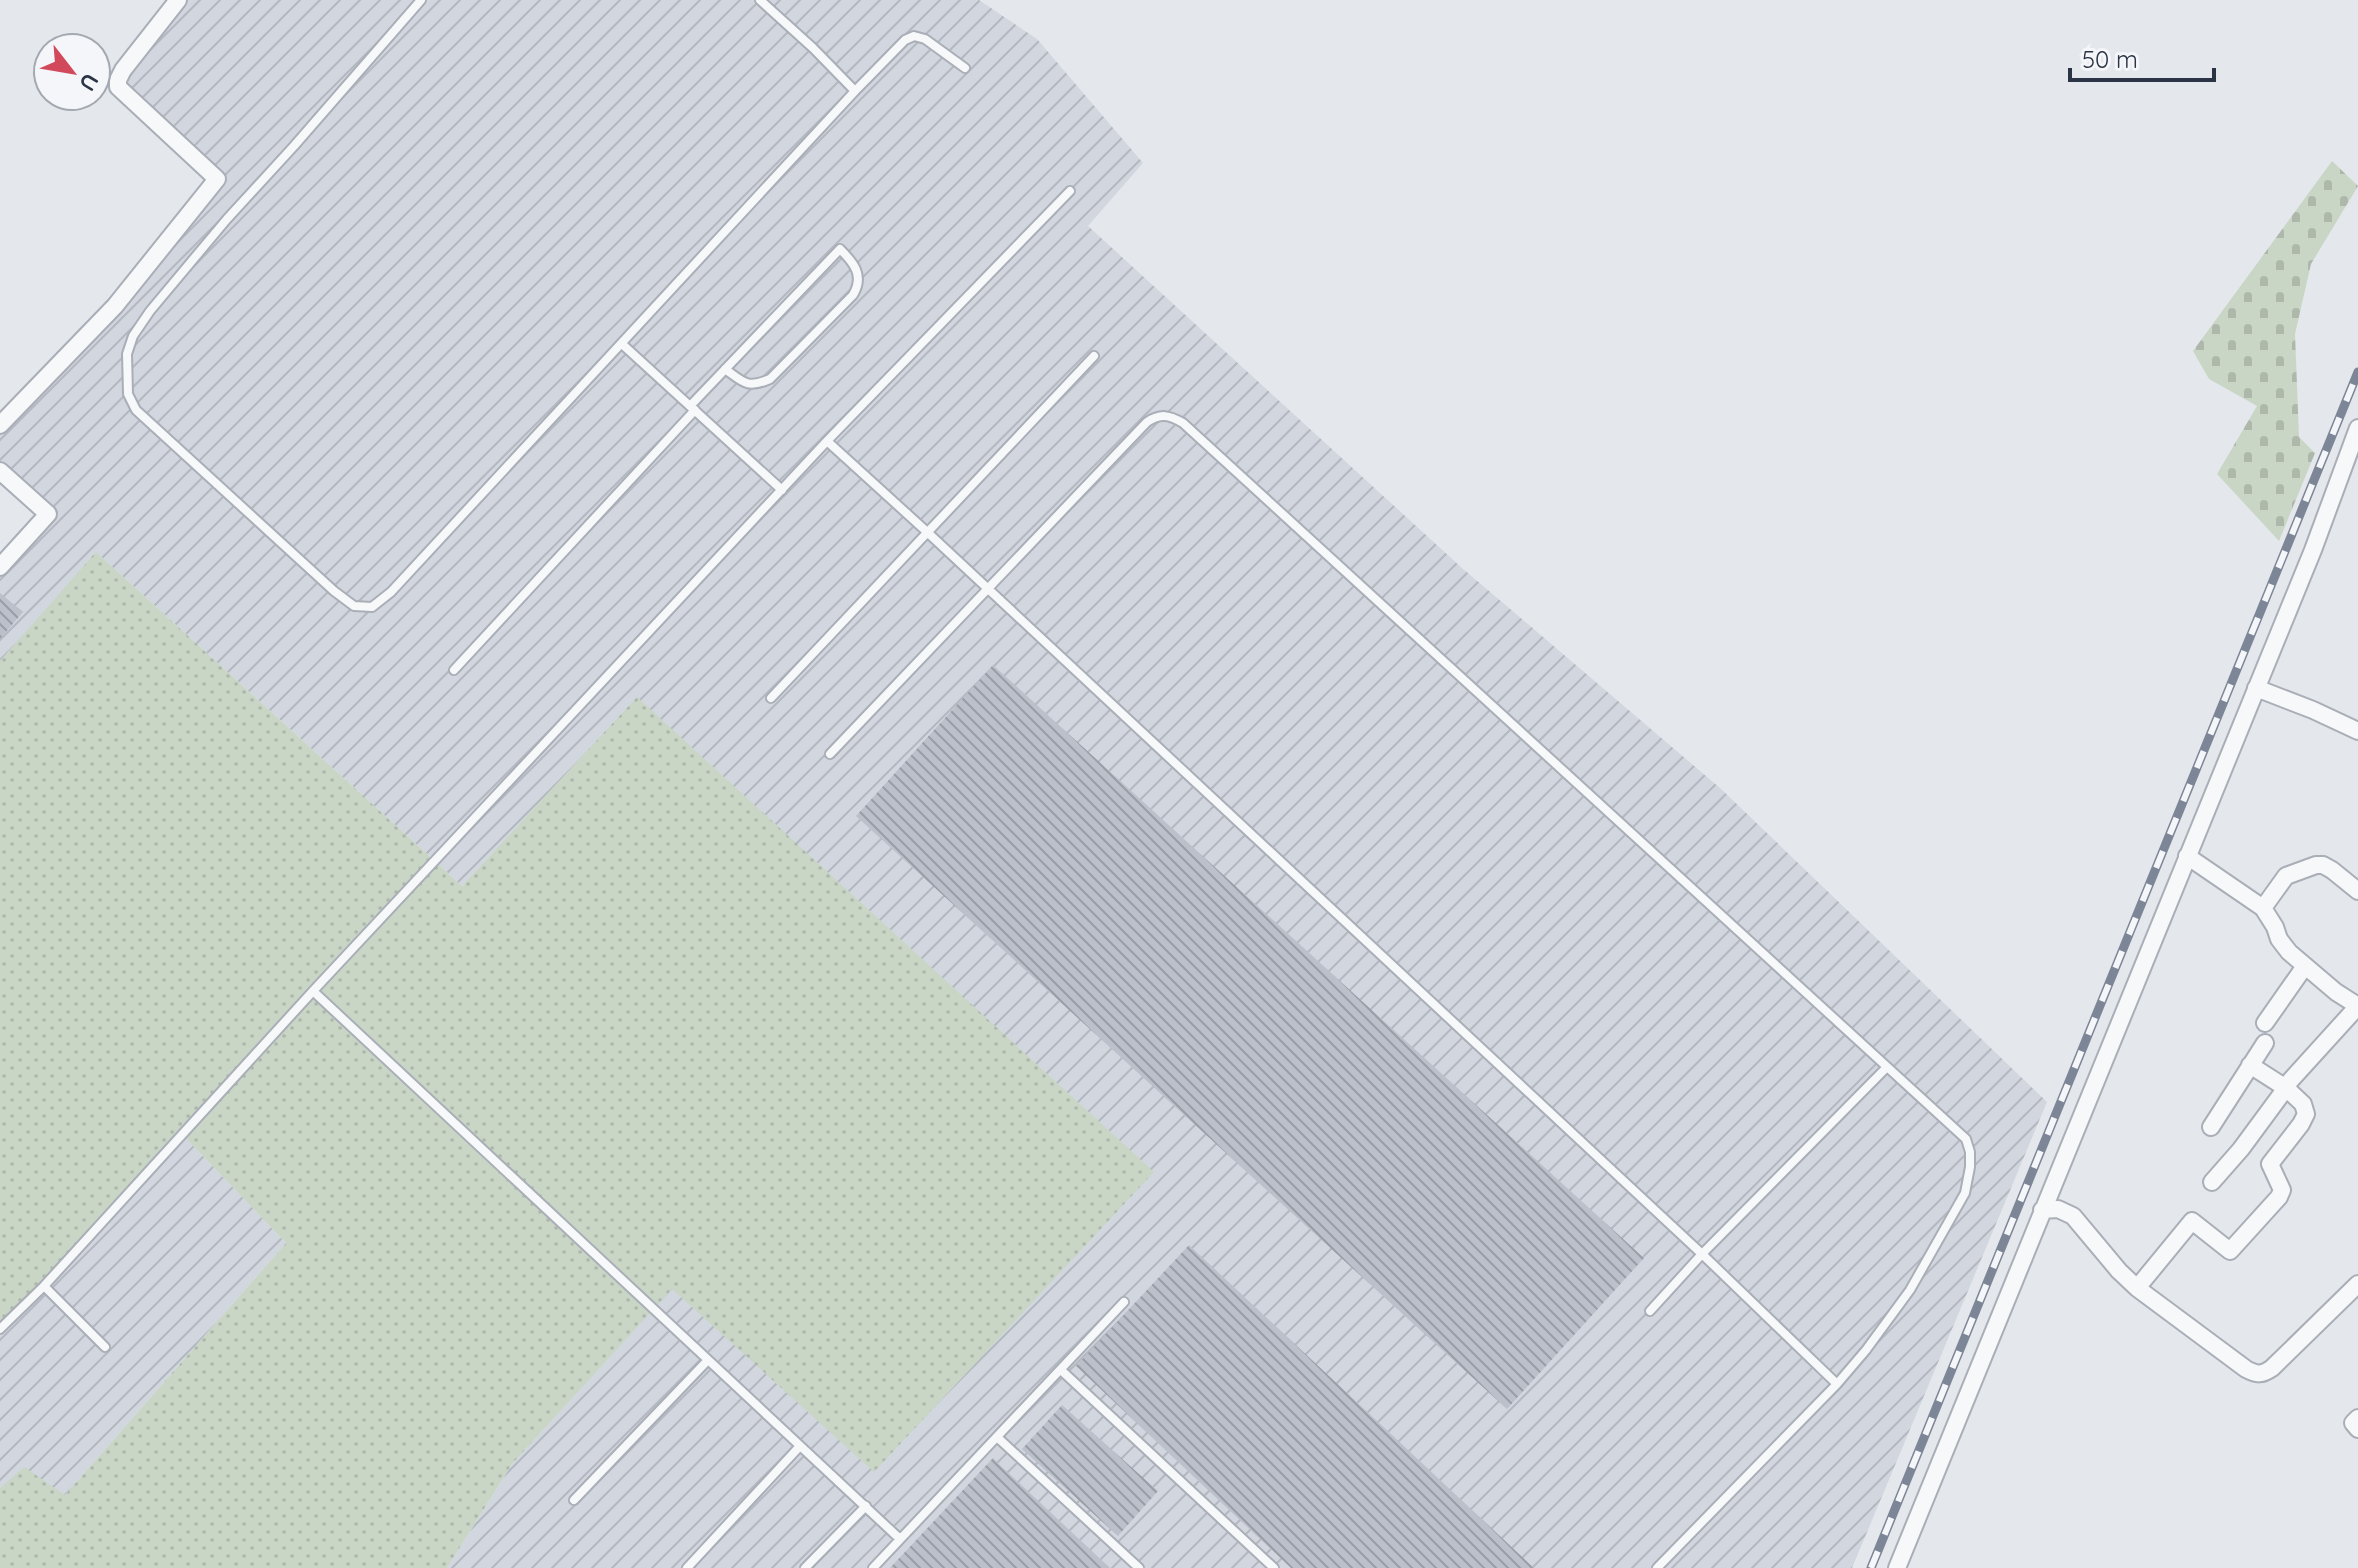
<svg xmlns="http://www.w3.org/2000/svg" width="2358" height="1568" font-family="Quicksand,sans-serif">
  <style>
    .industrial { fill: url(#industrial-furrows) }
    .grass { fill: url(#grass-dots) }
    .cemetery { fill: url(#cemetery-stones) }
    .building { fill: url(#building-back-hatch) }
    .lines { fill: none; stroke-linecap: round; stroke-linejoin: round }
    .service-casing { stroke: #a9aeb7; stroke-width: 12 }
    .minor-casing { stroke: #a9aeb7; stroke-width: 20 }
    .service { stroke: #f7f8fa; stroke-width: 8 }
    .minor { stroke: #f7f8fa; stroke-width: 16 }
    .rail-casing { stroke: #7d8696; stroke-width: 9 }
    .rail { stroke: #f4f6f9; stroke-width: 6; stroke-dasharray: 18; stroke-linecap: butt }
  </style>
  <defs>
    <pattern id="industrial-furrows" width="10" height="10" patternUnits="userSpaceOnUse" patternTransform="scale(2)"><rect width="10" height="10" fill="#d2d6de"/><path d="M-1 1l2-2M0 10L10 0M9 11l2-2" fill="none" stroke="#b4b8c0"/></pattern>
    <pattern id="grass-dots" width="8" height="8" patternUnits="userSpaceOnUse" patternTransform="scale(2)"><rect width="8" height="8" fill="#c9d6c5"/><path d="M2 2h.1M6 6h.1" fill="none" stroke="#adb8ab" stroke-width="1.8" stroke-linecap="round"/></pattern>
    <pattern id="cemetery-stones" width="16" height="16" patternUnits="userSpaceOnUse" patternTransform="scale(2)"><rect width="16" height="16" fill="#c9d6c5"/><path d="M2 7V4a2 2 0 0 1 4 0v3zM10 15v-3a2 2 0 0 1 4 0v3z" fill="#adb8ab"/></pattern>
    <pattern id="building-back-hatch" width="6" height="6" patternUnits="userSpaceOnUse" patternTransform="scale(2)"><rect width="6" height="6" fill="#bbc0ca"/><path d="M-1 5l2 2M0 0l6 6M5-1l2 2" fill="none" stroke="#989da6"/></pattern>
  </defs>
  <rect width="100%" height="100%" fill="#e4e7ec"/>
  <!-- industrial -->
  <path class="industrial" d="M 178,0 L 979,0 L 1037,39 L 1143,163 L 1088,226 L 1462,568 L 1720,788 L 2047,1102 L 1852,1568 L 447,1568 L 512,1464 L 672,1288 L 874,1471 L 637,698 L 462,886 L 97,553 L 0,661 L 0,567 L 48,514 L 0,471 L 0,425 L 217,179 L 118,87 Z
    M 183,1135 L 286,1243 L 64,1496 L 0,1488 L 0,1329 Z"/>
  <!-- grass -->
  <path class="grass" d="M 96,552 L 462,886 L 637,697 L 1154,1172 L 874,1472 L 672,1289 L 512,1464 L 447,1568 L 0,1568 L 0,1488 L 24,1467 L 65,1495 L 286,1243 L 183,1135 L 0,1329 L 0,661 Z"/>
  <!-- cemetery -->
  <path class="cemetery" d="M 2332,161 L 2358,186 L 2311,264 L 2295,334 L 2299,437 L 2315,453 L 2279,541 L 2217,474 L 2257,406 L 2209,379 L 2193,351 Z"/>
  <!-- building -->
  <path class="building" d="M 0,593 L 23,612 L 0,639 Z
    M 993,665 L 1644,1258 L 1507,1409 L 856,816 Z
    M 1189,1245 L 1534,1568 L 1291,1568 L 1076,1366 Z
    M 1062,1405 L 1158,1491 L 1118,1536 L 1022,1449 Z
    M 993,1458 L 1002,1467 L 1110,1568 L 890,1568 Z"/>
  <g class="lines">
    <!-- service casing -->
    <g class="service-casing">
      <path id="service" d="M 421,0 L 294,146 L 227,219 L 150,311 L 133,336 L 127,354 L 128,394 L 136,410 L 334,591 L 354,606 L 372,607 L 391,592 L 855,91 L 813,48 L 760,0
        M 855,91 L 905,40 L 914,36 L 925,39 L 965,68
        M 622,344 L 782,490
        M 690,406 L 840,249 C 853,262 865,275 853,295 L 770,379 C 747,389 743,382 725,369
        M 827,441 L 926,531 L 1702,1254 L 1837,1384
        M 454,670 L 695,410
        M 771,698 L 1094,356
        M 830,754 L 1147,422 C 1161,413 1169,415 1183,423 L 1966,1139 L 1970,1152 L 1970,1167 L 1965,1193 L 1910,1290 L 1866,1350 L 1837,1384 L 1657,1568
        M 313,991 L 900,1539
        M 44,1286 L 105,1347
        M 1650,1311 L 1702,1254 L 1887,1067
        M 0,1329 L 44,1286 L 313,991 L 827,441 L 1070,191
        M 1061,1370 L 1274,1568
        M 997,1437 L 1139,1568
        M 574,1500 L 708,1360
        M 687,1568 L 800,1446
        M 805,1568 L 866,1506
        M 873,1568 L 1124,1302"/>
    </g>
    <!-- minor casing -->
    <g class="minor-casing">
      <path id="minor" d="M 0,425 L 115,306 L 217,179 L 118,87 L 118,80 L 123,70 L 178,0
        M 0,471 L 48,514 L 0,567
        M 2256,688 L 2313,710 L 2358,731
        M 2187,856 L 2263,908 L 2275,927 L 2279,939 L 2289,952 L 2336,992 L 2358,1006
        M 2263,908 L 2286,876 L 2316,865 L 2323,865 L 2332,870 L 2358,891
        M 2265,1023 L 2305,966
        M 2211,1127 L 2265,1043
        M 2212,1182 L 2241,1149 L 2286,1088 L 2250,1065
        M 2042,1210 L 2058,1209 L 2073,1216 L 2119,1271 L 2137,1288 L 2192,1221 L 2230,1251 L 2279,1197 L 2282,1190 L 2270,1164 L 2301,1124 L 2306,1114 L 2303,1104 L 2286,1088 L 2290,1081 L 2358,1006
        M 2137,1288 L 2246,1369 C 2257,1375 2262,1375 2272,1368 L 2358,1284
        M 2358,1418 L 2353,1423 L 2358,1429
        M 1897,1568 L 2313,550 L 2358,428"/>
    </g>
    <!-- service -->
    <use href="#service" class="service"/>
    <!-- minor -->
    <use href="#minor" class="minor"/>
    <!-- rail casing -->
    <g class="rail-casing">
      <path id="rail" d="M 1871,1568 L 2358,372"/>
    </g>
    <!-- rail -->
    <use href="#rail" class="rail"/>
  </g>
  <!-- north arrow -->
  <g transform="translate(72 72) rotate(121)"><circle r="38" fill="#f4f6f9" stroke="#a4a8b1" stroke-width="2"/>
  <path d="M0-6L14 30L0 20L-14 30Z" fill="#d1495b"/>
  <text y="-12" font-size="22" font-weight="bold" text-anchor="middle" fill="#2b3445">U</text>
  </g>
  <!-- scale -->
  <path d="M2070 68v12h144v-12" fill="none" stroke="#2b3445" stroke-width="4"/>
  <text x="2082" y="68" font-size="24" fill="#2b3445" stroke="#f4f6f9" stroke-width="6" paint-order="stroke">50 m</text>
</svg>
